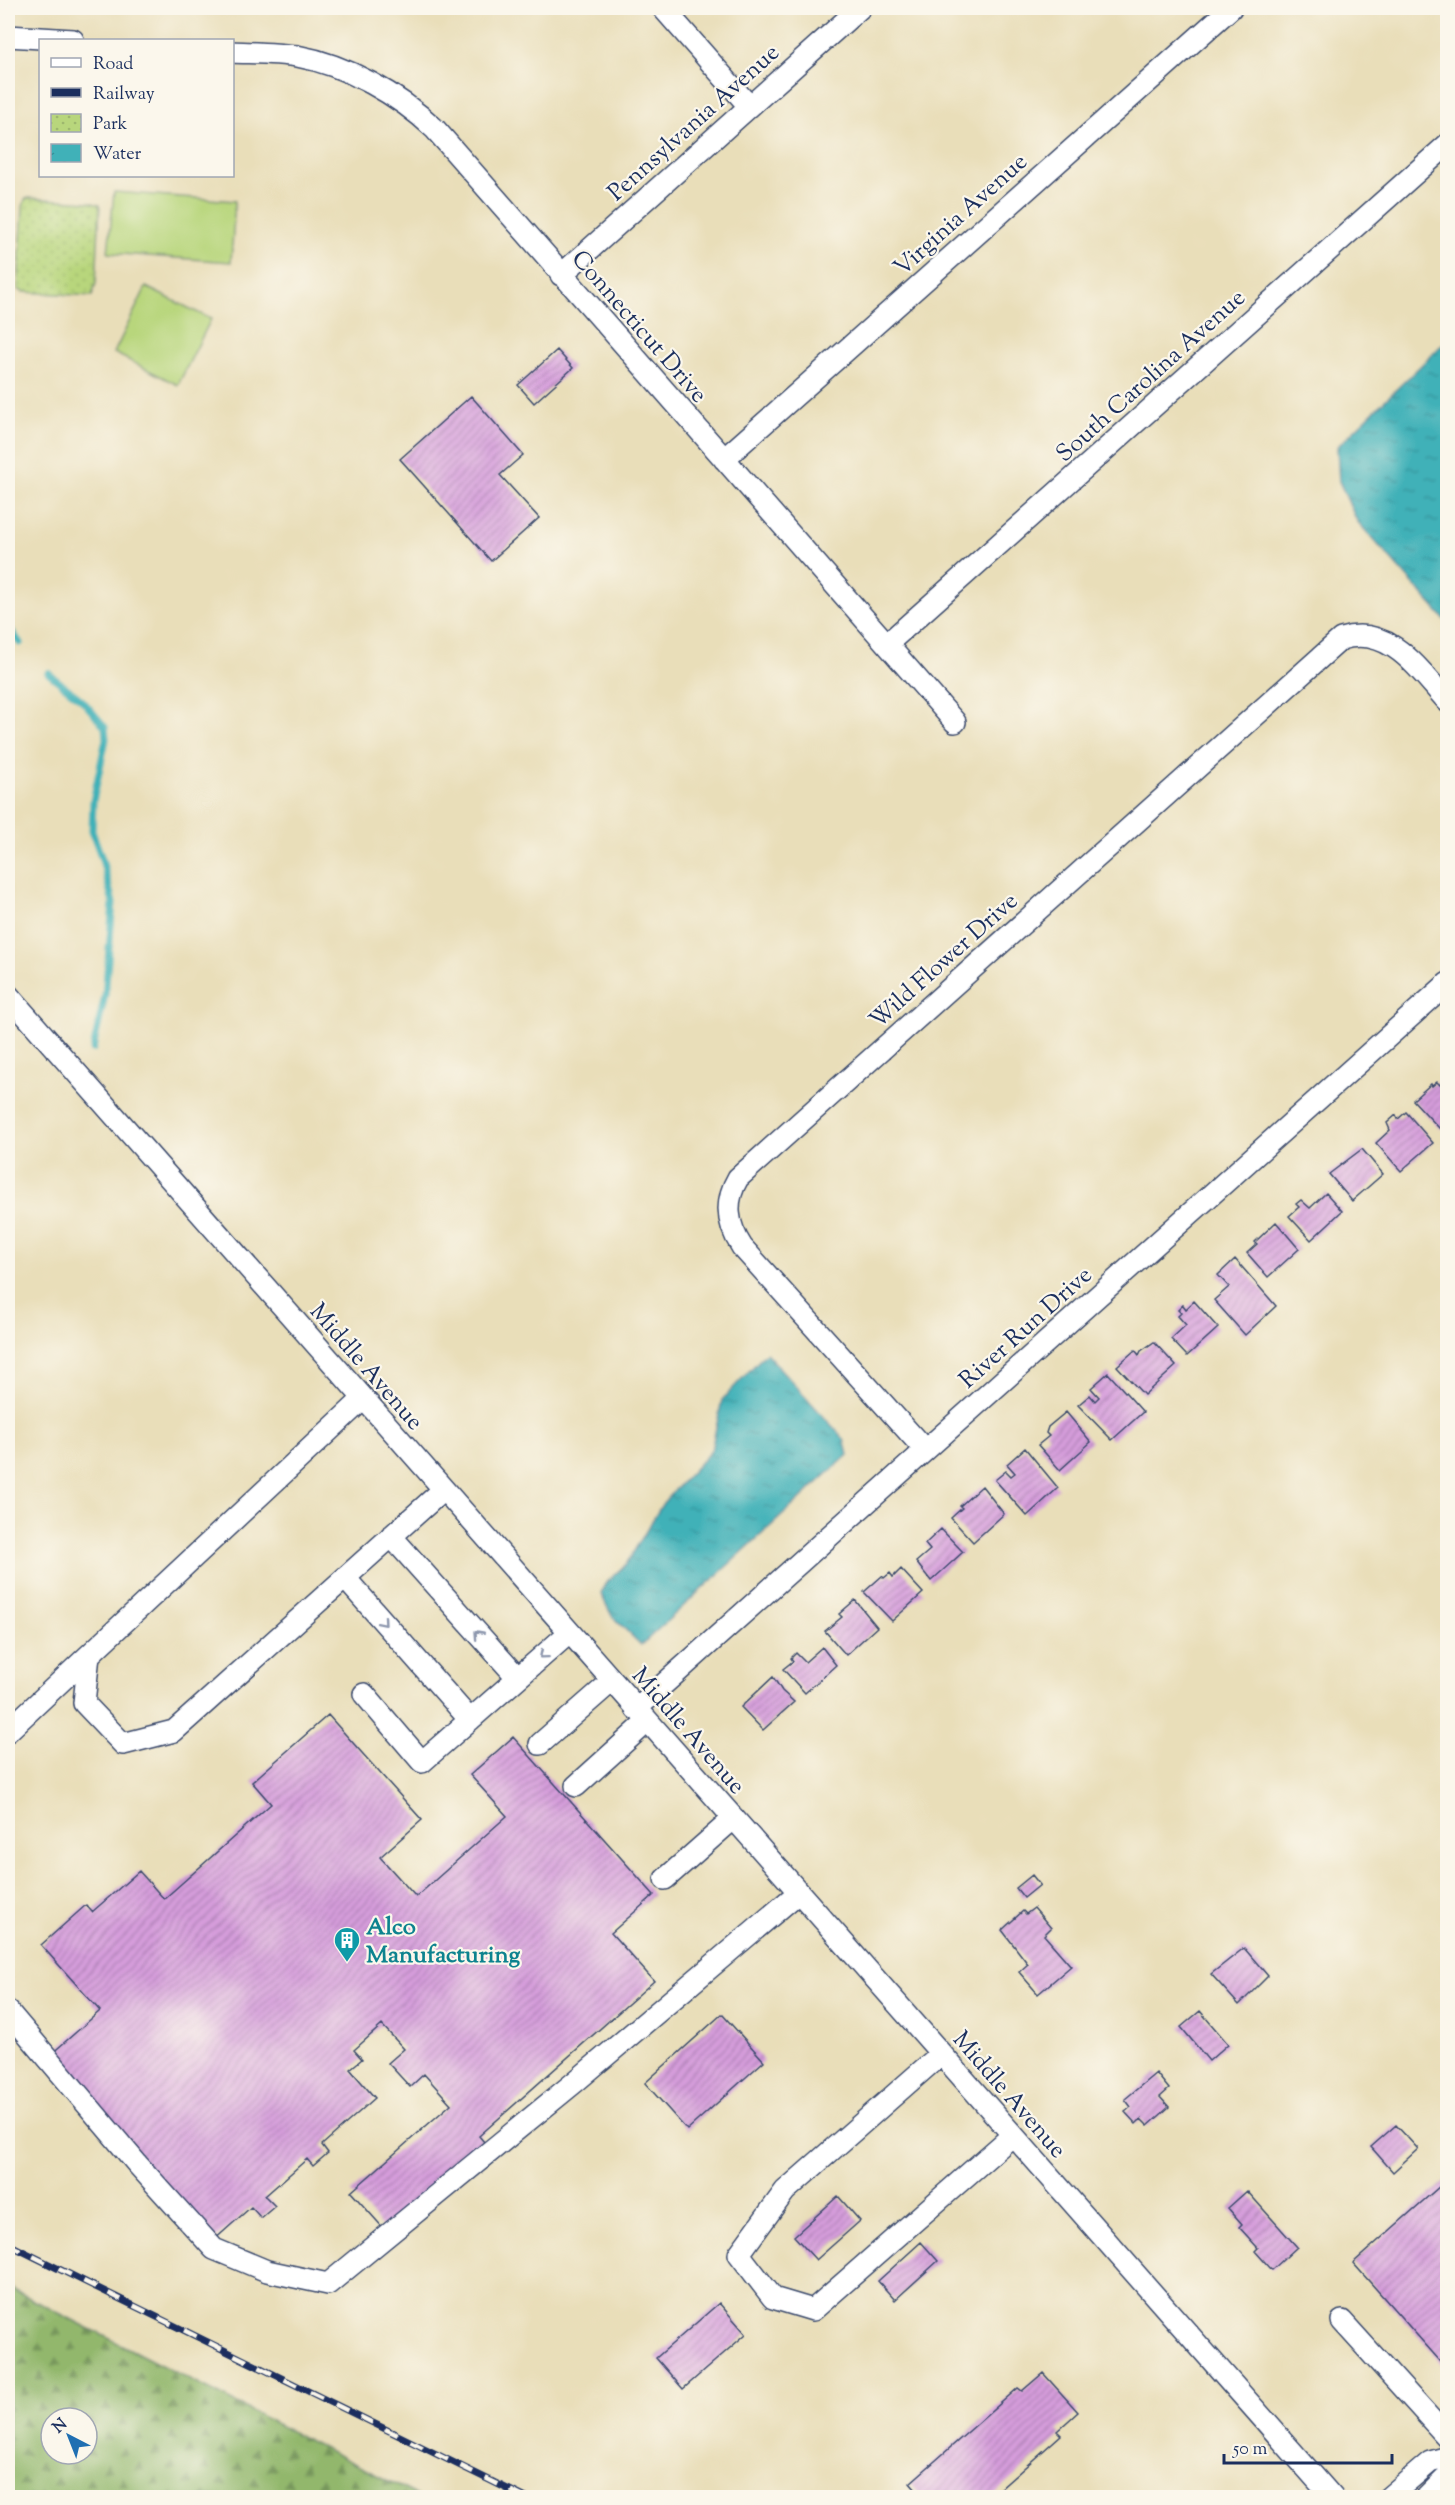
<svg xmlns="http://www.w3.org/2000/svg" width="1455" height="2505" font-family="'Sorts Mill Goudy',serif">
  <style>
    .forest { fill: url(#forest-firs); stroke: #567365; stroke-width: 1.5; fill-rule: evenodd }
    .park { fill: url(#park-dots); stroke: #6a826d; stroke-width: 1.5 }
    .garden { fill: #b8d67c; stroke: #6a826d; stroke-width: 1.5 }
    .water { fill: url(#water-ripples); stroke: #2e708b; stroke-width: 1.5 }
    .lines { fill: none; stroke-linecap: round; stroke-linejoin: round }
    .stream { stroke: #40b1b8; stroke-width: 7 }
    .building { fill: url(#building-hatch) }
    .minor-casing { stroke: #3a496c; stroke-width: 24 }
    .minor { stroke: #fff; stroke-width: 21 }
    .rail-casing { stroke: #1b2f5e; stroke-width: 7 }
    .rail { stroke: #fbf7ec; stroke-width: 4.5; stroke-dasharray: 14; stroke-linecap: butt }
    .oneway { stroke: #8d97ae }
    .labels { text-anchor: middle; stroke-width: 4.5; stroke-linejoin: round; paint-order: stroke }
    .street-label { font-size: 24px; fill: #1b2f5e; stroke: #fbf7ec }
    .culture-label { font-size: 24px; font-weight: bold; fill: #0d838f; stroke: #fbf7ec; text-anchor: start }
  </style>
  <defs>
    <pattern id="forest-firs" width="22" height="20" patternUnits="userSpaceOnUse" patternTransform="scale(1.5)"><rect width="22" height="20" fill="#92b76c"/><path d="M5 1l3.5 6h-7zM16 11l3.5 6h-7z" fill="#76955c"/></pattern>
    <pattern id="park-dots" width="8" height="8" patternUnits="userSpaceOnUse" patternTransform="scale(1.5)"><rect width="8" height="8" fill="#b8d67c"/><path d="M2 2h.1M6 6h.1" fill="none" stroke="#9eb86e" stroke-width="1.8" stroke-linecap="round"/></pattern>
    <pattern id="water-ripples" width="26" height="14" patternUnits="userSpaceOnUse" patternTransform="scale(1.5)"><rect width="26" height="14" fill="#40b1b8"/><path d="M2 4q2-2 4 0t4 0M15 11q2-2 4 0t4 0" fill="none" stroke="#359099"/></pattern>
    <pattern id="building-hatch" width="6" height="6" patternUnits="userSpaceOnUse" patternTransform="scale(1.5)"><rect width="6" height="6" fill="#d69ddb"/><path d="M-1 1l2-2M0 6l6-6M5 7l2-2" fill="none" stroke="#ad80b5"/></pattern>
  </defs>
  <rect width="100%" height="100%" fill="#fbf7ec"/>
  <filter id="ink" filterUnits="userSpaceOnUse"><feTurbulence type="fractalNoise" baseFrequency=".0167" numOctaves="2"/><feDisplacementMap in="SourceGraphic" scale="12" xChannelSelector="R" yChannelSelector="G"/><feConvolveMatrix kernelMatrix="1 2 1 2 8 2 1 2 1" color-interpolation-filters="sRGB"/></filter>
  <filter id="wash" filterUnits="userSpaceOnUse"><feTurbulence type="fractalNoise" baseFrequency=".008" numOctaves="4" result="noise"/><feDisplacementMap in="SourceGraphic" scale="24" xChannelSelector="R" yChannelSelector="G"/><feGaussianBlur stdDeviation="1.35" result="paint"/><feColorMatrix in="noise" values="0 0 0 0 0 0 0 0 0 0 0 0 0 0 0 0 0 1.4 0 .05"/><feComposite in="paint" operator="in"/></filter>
  <g filter="url(#wash)">
    <rect width="100%" height="100%" fill="#e9deb9"/>
    <!-- forest -->
    <path class="forest" d="M 8,2287 L 420,2497 L 8,2497 ZM 51,2418 L 87,2418 L 87,2454 L 51,2454 Z"/>
    <!-- park -->
    <path class="park" d="M 29,198 L 89,202 L 100,205 L 96,283 L 92,296 L 23,292 L 18,289 L 23,207 L 25,199 Z"/>
    <!-- garden -->
    <path class="garden" d="M 114,192 L 235,201 L 231,262 L 108,253 Z
      M 146,287 L 211,319 L 178,385 L 114,353 Z"/>
    <!-- water -->
    <path class="water" d="M 1447,340 L 1447,622 L 1357,521 L 1339,481 L 1337,447 Z
      M 766,1353 L 844,1439 L 848,1455 L 641,1645 L 612,1616 L 601,1594 L 606,1583 L 627,1563 L 663,1503 L 711,1451 L 722,1400 Z"/>
    <g class="lines">
      <!-- stream -->
      <path class="stream" d="M 8,626 L 20,643
        M 48,673 L 83,701 L 105,727 L 106,739 L 93,801 L 92,831 L 102,859 L 113,903 L 105,995 L 93,1049"/>
    </g>
    <g id="blocks">
      <!-- building -->
      <path class="building" d="M 557,350 L 573,368 L 534,403 L 518,385 Z
        M 471,396 L 523,455 L 500,475 L 539,518 L 491,561 L 400,459 Z
        M 1448,1078 L 1448,1123 L 1440,1129 L 1413,1100 L 1431,1084 L 1432,1086 L 1437,1082 L 1440,1085 Z
        M 1406,1112 L 1433,1143 L 1401,1171 L 1376,1143 L 1390,1130 L 1387,1123 L 1396,1115 L 1398,1119 Z
        M 1362,1149 L 1383,1174 L 1352,1201 L 1329,1174 Z
        M 1326,1193 L 1342,1211 L 1311,1240 L 1289,1216 L 1299,1207 L 1296,1204 L 1301,1200 L 1310,1208 Z
        M 1276,1222 L 1299,1249 L 1268,1277 L 1247,1253 L 1257,1244 L 1255,1242 Z
        M 1235,1259 L 1276,1306 L 1245,1335 L 1214,1300 L 1229,1287 L 1218,1275 Z
        M 1194,1301 L 1218,1328 L 1187,1356 L 1171,1339 L 1186,1325 L 1178,1316 L 1181,1313 L 1178,1310 L 1183,1305 L 1186,1309 Z
        M 1154,1342 L 1176,1366 L 1144,1395 L 1117,1366 L 1135,1350 L 1139,1355 L 1141,1351 Z
        M 1108,1373 L 1143,1412 L 1112,1440 L 1078,1405 L 1090,1395 L 1095,1401 L 1099,1397 L 1091,1388 Z
        M 1066,1412 L 1091,1442 L 1060,1470 L 1038,1445 L 1049,1436 L 1046,1433 L 1048,1427 Z
        M 1025,1448 L 1058,1488 L 1027,1516 L 995,1480 L 1006,1471 L 1011,1476 L 1015,1473 L 1007,1464 Z
        M 982,1486 L 1004,1514 L 973,1542 L 951,1518 L 962,1508 L 960,1506 Z
        M 941,1529 L 963,1552 L 931,1581 L 916,1562 L 930,1550 L 925,1544 Z
        M 901,1569 L 923,1593 L 892,1621 L 864,1592 L 882,1576 L 884,1578 L 890,1573 L 893,1577 Z
        M 855,1600 L 877,1627 L 846,1655 L 825,1631 L 842,1617 L 839,1614 Z
        M 822,1647 L 836,1665 L 805,1693 L 783,1669 L 793,1661 L 791,1658 L 796,1653 L 805,1662 Z
        M 773,1677 L 782,1691 L 794,1702 L 763,1730 L 741,1707 Z
        M 328,1715 L 422,1820 L 380,1857 L 416,1897 L 507,1816 L 470,1775 L 513,1737 L 654,1895 L 611,1933 L 654,1981 L 479,2136 L 484,2142 L 385,2230 L 351,2192 L 451,2104 L 424,2074 L 410,2087 L 388,2063 L 404,2049 L 382,2025 L 354,2050 L 362,2059 L 350,2069 L 375,2098 L 322,2145 L 328,2153 L 313,2166 L 307,2159 L 265,2196 L 275,2206 L 261,2218 L 251,2207 L 213,2241 L 49,2056 L 100,2011 L 41,1945 L 86,1905 L 92,1912 L 139,1871 L 164,1899 L 271,1804 L 252,1782 Z
        M 1032,1875 L 1040,1885 L 1024,1898 L 1016,1888 Z
        M 1034,1908 L 1051,1928 L 1044,1935 L 1071,1966 L 1038,1994 L 1019,1972 L 1028,1964 L 1002,1930 L 1023,1911 L 1026,1914 Z
        M 1244,1948 L 1268,1976 L 1239,2005 L 1211,1974 Z
        M 1200,2011 L 1228,2044 L 1209,2061 L 1181,2027 Z
        M 722,2014 L 764,2061 L 687,2130 L 645,2083 Z
        M 1156,2073 L 1169,2089 L 1160,2097 L 1169,2107 L 1148,2126 L 1141,2119 L 1136,2124 L 1125,2112 L 1131,2107 L 1125,2099 Z
        M 1396,2125 L 1418,2149 L 1393,2172 L 1371,2147 Z
        M 1448,2179 L 1448,2370 L 1353,2263 Z
        M 1247,2191 L 1297,2247 L 1272,2270 L 1255,2251 L 1258,2248 L 1239,2227 L 1242,2224 L 1228,2208 Z
        M 838,2196 L 860,2221 L 816,2260 L 794,2236 Z
        M 921,2242 L 938,2261 L 895,2300 L 878,2281 Z
        M 719,2303 L 746,2334 L 683,2389 L 656,2358 Z
        M 1043,2373 L 1078,2412 L 1057,2431 L 1061,2435 L 990,2498 L 923,2498 L 910,2483 L 1018,2388 L 1022,2391 Z"/>
    </g>
  </g>
  <g filter="url(#ink)">
    <use href="#blocks" fill-opacity="0" stroke="#3a496c" stroke-width="1.5"/>
    <g class="lines">
      <!-- minor casing -->
      <g class="minor-casing">
        <path id="minor" d="M 663,8 L 749,106
          M 8,36 L 73,40
          M 232,52 C 254,53 276,53 297,56 C 347,65 399,95 435,129 L 955,722
          M 561,275 L 860,8
          M 724,459 L 1231,8
          M 887,644 L 1448,144
          M 8,995 L 1333,2498
          M 363,1399 L 89,1655 L 84,1703 L 123,1744 L 174,1731 L 443,1490
          M 925,1450 L 742,1247 C 727,1224 724,1202 738,1178 L 1341,639 C 1390,624 1419,670 1448,702
          M 391,1536 L 517,1677
          M 345,1578 L 470,1720
          M 364,1694 L 422,1762 L 569,1633
          M 636,1709 L 1448,983
          M 8,1731 L 89,1655
          M 540,1744 L 612,1681
          M 576,1786 L 647,1722
          M 665,1879 L 733,1819
          M 8,2011 L 138,2165 L 214,2249 L 267,2271 L 328,2284 L 575,2082 L 798,1893
          M 941,2054 L 785,2191 L 739,2254 L 773,2298 L 813,2310 L 1013,2135
          M 1342,2321 L 1448,2438
          M 1388,2498 L 1430,2462 L 1448,2457
          M 1426,2498 L 1448,2476"/>
      </g>
      <!-- minor -->
      <use href="#minor" class="minor"/>
      <!-- rail casing -->
      <g class="rail-casing">
        <path id="rail" d="M 8,2244 L 526,2498"/>
      </g>
      <!-- rail -->
      <use href="#rail" class="rail"/>
    </g>
    <!-- one-way arrows -->
    <defs><path id="oneway-chevron" d="M-2-3.5L2.5 0L-2 3.5" fill="none" stroke-width="1.6" stroke-linecap="round" stroke-linejoin="round" transform="scale(1.5)"/></defs>
    <g class="oneway">
      <use href="#oneway-chevron" transform="translate(383 1622) rotate(49)"/>
      <use href="#oneway-chevron" transform="translate(478 1634) rotate(-132)"/>
      <use href="#oneway-chevron" transform="translate(543 1655) rotate(140)"/>
    </g>
  </g>
  <!-- icons -->
  <defs>
    <g id="building-pin" transform="scale(1.35)"><path d="M0 17L-7.5 6A9.5 9.5 0 1 1 7.5 6Z" fill="#0f9aa8" stroke="#fbf7ec"/><path d="M-4-6H4V6H1V3H-1V6H-4ZM-2.5-4.3h1.7v1.8h-1.7ZM.8-4.3h1.7v1.8H.8ZM-2.5-1h1.7V.8h-1.7ZM.8-1h1.7V.8H.8Z" fill="#fff"/></g>
  </defs>
  <g fill-rule="evenodd">
    <use href="#building-pin" x="347" y="1940"/>
  </g>
  <g class="labels">
    <!-- street labels -->
    <g class="street-label">
      <text transform="translate(693 122) rotate(-42)" y="8">Pennsylvania Avenue</text>
      <text transform="translate(960 214) rotate(-42)" y="8">Virginia Avenue</text>
      <text transform="translate(640 326) rotate(49)" y="8">Connecticut Drive</text>
      <text transform="translate(1150 375) rotate(-42)" y="8">South Carolina Avenue</text>
      <text transform="translate(943 960) rotate(-42)" y="8">Wild Flower Drive</text>
      <text transform="translate(1025 1327) rotate(-42)" y="8">River Run Drive</text>
      <text transform="translate(367 1366) rotate(49)" y="8">Middle Avenue</text>
      <text transform="translate(689 1730) rotate(49)" y="8">Middle Avenue</text>
      <text transform="translate(1010 2094) rotate(49)" y="8">Middle Avenue</text>
    </g>
    <!-- culture labels -->
    <g class="culture-label">
      <text x="366" y="1934">Alco<tspan x="366" dy="28">Manufacturing</tspan></text>
    </g>
  </g>
  <!-- margin -->
  <rect width="1455" height="2505" fill="none" stroke="#fbf7ec" stroke-width="30"/>
  <!-- legend -->
  <rect x="39" y="39" width="195" height="138" fill="#fbf7ec" stroke="#a1a7b3" stroke-width="1.5"/>
  <rect x="51" y="58" width="30" height="9" fill="#ffffff" stroke="#a1a7b3" stroke-width="1.5"/>
  <text x="93" y="69" font-size="18" fill="#1b2f5e">Road</text>
  <rect x="51" y="88" width="30" height="9" fill="#1b2f5e" stroke="#a1a7b3" stroke-width="1.5"/>
  <text x="93" y="99" font-size="18" fill="#1b2f5e">Railway</text>
  <rect x="51" y="114" width="30" height="18" fill="url(#park-dots)" stroke="#a1a7b3" stroke-width="1.5"/>
  <text x="93" y="129" font-size="18" fill="#1b2f5e">Park</text>
  <rect x="51" y="144" width="30" height="18" fill="url(#water-ripples)" stroke="#a1a7b3" stroke-width="1.5"/>
  <text x="93" y="159" font-size="18" fill="#1b2f5e">Water</text>
  <!-- north arrow -->
  <g transform="translate(69 2436) rotate(318)"><circle r="28" fill="#fbf7ec" stroke="#a1a7b3" stroke-width="1.5"/>
  <path d="M0-4.5L10 22L0 15L-10 22Z" fill="#1f6fb2"/>
  <text y="-9" font-size="16" font-weight="bold" text-anchor="middle" fill="#1b2f5e">N</text>
  </g>
  <!-- scale -->
  <path d="M1224 2454v9h168v-9" fill="none" stroke="#1b2f5e" stroke-width="3"/>
  <text x="1233" y="2454" font-size="18" fill="#1b2f5e" stroke="#fbf7ec" stroke-width="4.5" paint-order="stroke">50 m</text>
</svg>
